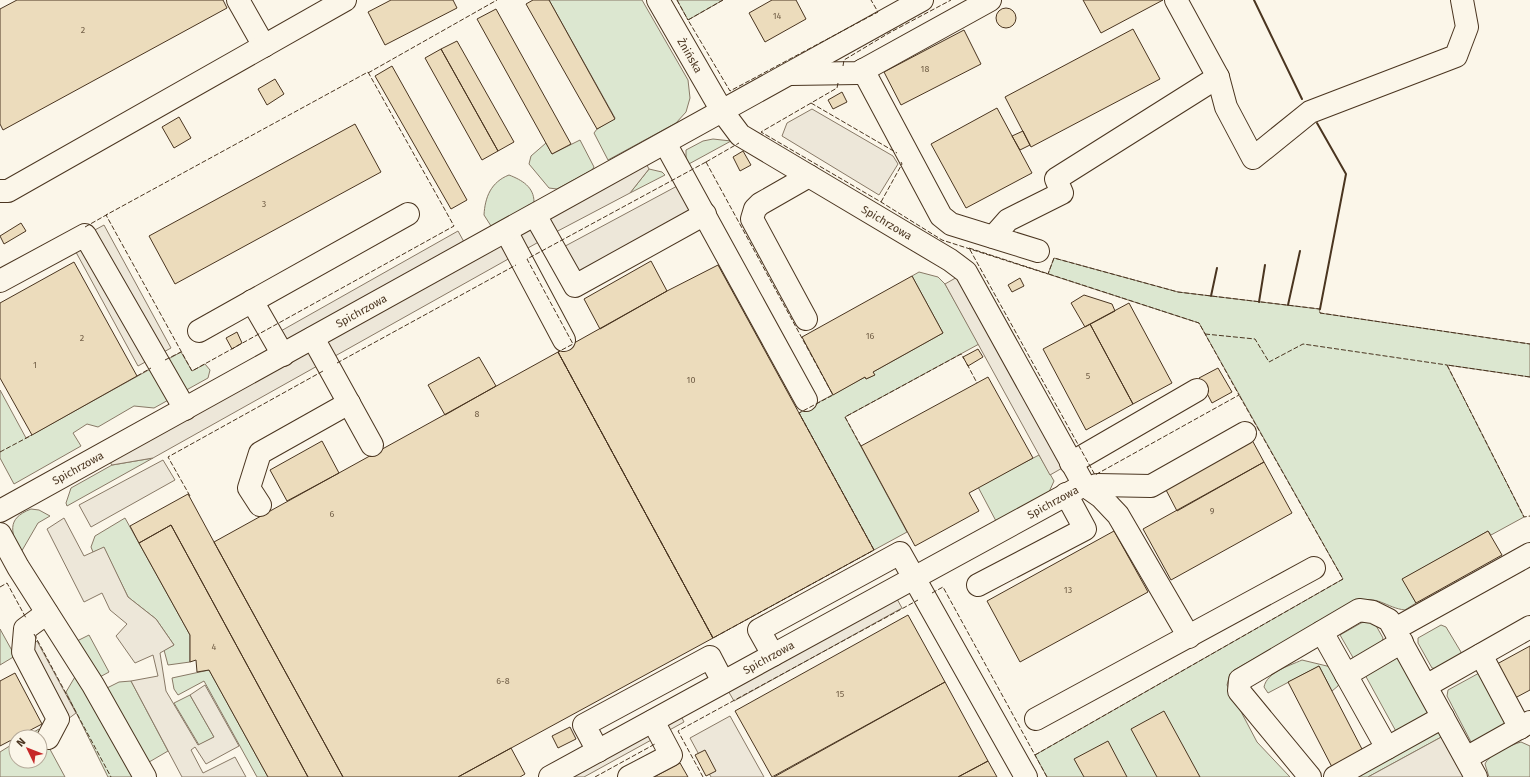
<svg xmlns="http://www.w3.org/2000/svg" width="1530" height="777" font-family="'Fira Sans',sans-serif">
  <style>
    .green { fill: #dce7d0; stroke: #887966 }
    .parking { fill: #ede7d9; stroke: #887966 }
    .building { fill: #ecdcbc; stroke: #4a3520 }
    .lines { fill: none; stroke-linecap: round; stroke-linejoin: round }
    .minor-casing { stroke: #4a3520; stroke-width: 24 }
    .minor { stroke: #fbf6e9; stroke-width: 22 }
    .fence { stroke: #4a3520; stroke-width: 1; stroke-dasharray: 5 2; stroke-linecap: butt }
    .wall { stroke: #4a3520; stroke-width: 2 }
    .labels { text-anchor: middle; stroke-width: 3; stroke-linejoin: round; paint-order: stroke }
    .number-label { font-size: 9px; fill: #725f47 }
    .street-label { font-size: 11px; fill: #4a3520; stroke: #fbf6e9 }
  </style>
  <rect width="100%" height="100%" fill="#fbf6e9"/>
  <!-- green -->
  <path class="green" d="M 549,0 L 642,0 L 688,80 L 690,98 L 686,112 L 676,123 L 608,160 L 594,133 L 597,129 L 615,118 Z
    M 677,0 L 723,0 L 688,20 Z
    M 713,139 L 731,141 L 687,165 L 686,162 L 686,150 L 703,141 Z
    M 580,140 L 594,167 L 592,170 L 557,189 L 549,188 L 529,164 L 531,156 L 546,143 L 552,154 Z
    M 649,169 L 662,172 L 665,175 L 630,193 Z
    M 509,175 C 522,180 534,187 534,202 C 525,211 504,223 491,226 L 484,215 C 485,197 491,182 509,175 Z
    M 1054,258 L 1178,292 L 1319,309 L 1320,313 L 1530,344 L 1530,377 L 1447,365 L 1524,517 L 1491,535 L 1488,531 L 1403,579 L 1416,603 L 1405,610 C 1386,608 1377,594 1356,602 L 1234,670 L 1230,674 L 1227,685 L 1257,742 L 1290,777 L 1047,777 L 1035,755 L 1343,579 L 1199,323 L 1048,274 Z
    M 919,272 L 938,277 L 945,284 L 979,344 L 845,417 L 907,532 L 874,550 L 799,413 L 865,377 L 866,379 L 874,375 L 873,372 L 943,333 L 912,276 Z
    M 181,352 L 192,371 L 205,364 L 210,370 L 208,378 L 154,408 L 134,406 L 98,427 L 87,424 L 73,433 L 81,446 L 14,484 L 0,458 L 0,390 L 26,438 Z
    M 1039,455 L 1054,481 L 1049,492 L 996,521 L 978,487 Z
    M 153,458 L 67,506 L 66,503 L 71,488 L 112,465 Z
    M 31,509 L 39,510 L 50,516 L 38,523 L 20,554 C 12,533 5,519 31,509 Z
    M 125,518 L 190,635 L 190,662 L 168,665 L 164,650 L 174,645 L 156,619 L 128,597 L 104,548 L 93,552 L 91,547 L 95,536 Z
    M 1368,621 L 1374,622 L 1383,638 L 1381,645 L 1355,661 L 1340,635 L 1361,623 Z
    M 1441,625 L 1446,627 L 1461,652 L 1460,656 L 1437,669 L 1432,668 L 1418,643 L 1418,638 Z
    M 0,629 L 15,656 L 0,665 Z
    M 89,635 L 109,672 L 98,678 L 77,641 Z
    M 1397,656 L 1433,712 L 1398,735 L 1364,673 Z
    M 1302,660 L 1331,667 L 1340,681 L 1338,686 L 1332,691 L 1319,666 L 1268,693 L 1264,687 C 1267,672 1289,666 1302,660 Z
    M 82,665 L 141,777 L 108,777 L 66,692 Z
    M 209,670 L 268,777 L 257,777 L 204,681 L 178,695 L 174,689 L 172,678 Z
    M 1481,672 L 1508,726 L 1477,743 L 1471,742 L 1447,696 L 1448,690 Z
    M 131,681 L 168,751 L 144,765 L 103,690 L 119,682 Z
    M 190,695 L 214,737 L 199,745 L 174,703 Z
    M 39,729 L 65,777 L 0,777 L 0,752 L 16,742 L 16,761 L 40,761 L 40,737 L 25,737 Z
    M 1442,729 L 1445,735 L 1368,777 L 1355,777 Z
    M 1521,742 L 1530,746 L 1530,777 L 1489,777 L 1485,764 C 1489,754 1511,745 1521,742 Z"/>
  <!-- parking -->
  <path class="parking" d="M 812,109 L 893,156 L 898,164 L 879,195 L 782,136 L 787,123 Z
    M 642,156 L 649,169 L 630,193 L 554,233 L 541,212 Z
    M 679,185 L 697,218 L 575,286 L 556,251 Z
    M 531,217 L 544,239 L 153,458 L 112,465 L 104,454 L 282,355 L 272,336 L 458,231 L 469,251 Z
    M 104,225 L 171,348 L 138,366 L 71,243 Z
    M 966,272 L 1071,463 L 1050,475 L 945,284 Z
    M 163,460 L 175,480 L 91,527 L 79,505 Z
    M 64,518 L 84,556 L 104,547 L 128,597 L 156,619 L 174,645 L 160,653 L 166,691 L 198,745 L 214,737 L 190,695 L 205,685 L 239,746 L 206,764 L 195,747 L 191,750 L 203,773 L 235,757 L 246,777 L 182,777 L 131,681 L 158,676 L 153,655 L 135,663 L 116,636 L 127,624 L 110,610 L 102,593 L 84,602 L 47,529 Z
    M 892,590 L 902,608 L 734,701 L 723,682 Z
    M 37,641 L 76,713 L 64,722 L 29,647 Z
    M 677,708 L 684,722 L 584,777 L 550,777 Z
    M 730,716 L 764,777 L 711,777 L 690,738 Z
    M 1445,735 L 1467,777 L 1368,777 Z"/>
  <!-- building -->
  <path class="building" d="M 17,0 L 223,0 L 227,8 L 3,130 L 0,124 L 0,9 Z
    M 391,0 L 453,0 L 457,8 L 385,45 L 368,12 Z
    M 533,0 L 549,0 L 615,119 L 597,129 L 526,4 Z
    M 772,0 L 796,0 L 806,19 L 765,42 L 749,13 Z
    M 1083,0 L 1163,0 L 1101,33 Z
    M996 18a10 10 0 1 1 20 0a10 10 0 1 1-20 0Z
    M 496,9 L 571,144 L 552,154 L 477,19 Z
    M 1133,29 L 1160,79 L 1031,147 L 1005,97 Z
    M 964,30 L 981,64 L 901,105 L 884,72 Z
    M 457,41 L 514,142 L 498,151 L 441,49 Z
    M 441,49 L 498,151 L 482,160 L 425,58 Z
    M 392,66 L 467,200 L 451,209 L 375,76 Z
    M 275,79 L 284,94 L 267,105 L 258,89 Z
    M 842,92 L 847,102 L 833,109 L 828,100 Z
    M 997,108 L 1032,173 L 966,208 L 931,144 Z
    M 179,117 L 191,138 L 174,148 L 162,127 Z
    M 355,124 L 381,172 L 175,284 L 149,236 Z
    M 1023,131 L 1030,145 L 1020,150 L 1012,136 Z
    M 743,151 L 751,165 L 740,171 L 733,157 Z
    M 21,223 L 26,231 L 4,244 L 0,236 Z
    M 651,261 L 667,291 L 600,329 L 584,299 Z
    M 74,262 L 137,376 L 32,435 L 0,378 L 0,303 Z
    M 718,265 L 874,550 L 713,638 L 558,352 L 667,291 Z
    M 912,276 L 943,333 L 873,372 L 875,375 L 866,379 L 865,377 L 833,395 L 802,337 Z
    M 1020,278 L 1024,286 L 1012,292 L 1008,285 Z
    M 1084,295 L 1112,304 L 1115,311 L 1085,327 L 1071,303 Z
    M 1129,303 L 1172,383 L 1133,404 L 1090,324 Z
    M 1090,324 L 1133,404 L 1086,430 L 1043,349 Z
    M 237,332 L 242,343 L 232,349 L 226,338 Z
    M 978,349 L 983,357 L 968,366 L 963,357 Z
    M 558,352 L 713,638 L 458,777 L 343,777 L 214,542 Z
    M 479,357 L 496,386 L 445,415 L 428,385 Z
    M 1218,368 L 1232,392 L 1212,403 L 1199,378 Z
    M 988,377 L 1033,458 L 969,493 L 979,511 L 915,546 L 861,446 Z
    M 1252,440 L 1264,462 L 1177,511 L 1165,488 Z
    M 322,441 L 339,473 L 287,501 L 270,470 Z
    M 1264,462 L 1292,513 L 1171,580 L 1143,529 Z
    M 188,494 L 214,542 L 343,777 L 308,777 L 171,525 L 139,543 L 130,526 Z
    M 171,525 L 308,777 L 268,777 L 209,670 L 197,672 L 196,660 L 190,662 L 190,635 L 139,543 Z
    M 1114,531 L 1148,592 L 1020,662 L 987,601 Z
    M 1488,531 L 1502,555 L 1416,603 L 1402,579 Z
    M 908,615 L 945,682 L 772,777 L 735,711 Z
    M 1530,646 L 1530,690 L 1515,698 L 1497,664 Z
    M 1319,666 L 1363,751 L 1332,767 L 1288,682 Z
    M 15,673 L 42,724 L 0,746 L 0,681 Z
    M 945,682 L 988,761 L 958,777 L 774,777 Z
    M 1164,711 L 1200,777 L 1157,777 L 1131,729 Z
    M 570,727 L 576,739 L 558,748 L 552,736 Z
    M 1108,741 L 1127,777 L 1084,777 L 1074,759 Z
    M 511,748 L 525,774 L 520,777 L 458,777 Z
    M 705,750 L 716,771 L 706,776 L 695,755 Z
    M 988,761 L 997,777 L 958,777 Z
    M 680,763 L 688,777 L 654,777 Z"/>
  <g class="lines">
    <!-- minor casing -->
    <g class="minor-casing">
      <g id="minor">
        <path d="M 238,0 L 264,46"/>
        <path id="s1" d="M 658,0 L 722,111 L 740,135 L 950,260 L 966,272 L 1084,485 L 1101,497 L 1118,515 L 1189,637"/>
        <path d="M 1176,0 L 1218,77 L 1226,107 L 1253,158 L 1310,112 L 1456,56 L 1467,27 L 1462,0"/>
        <path d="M 863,70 L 941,216 L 951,224 L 1038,251"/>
        <path d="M 791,74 L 858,73 L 990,0"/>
        <path d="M 665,143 L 806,400"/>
        <path d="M 0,191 L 8,191 L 345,0"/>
        <path d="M 535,215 L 575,286 L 705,214"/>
        <path d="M 506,231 L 564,340"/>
        <path d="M 993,237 L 1008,220 L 1062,193 L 1056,179 L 1218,77"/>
        <path d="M 0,281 L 85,235 L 185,409"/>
        <path d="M 252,301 L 283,355"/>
        <path d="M 806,319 L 752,219 L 755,209 L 760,204 L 809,176"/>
        <path d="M 199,331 L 408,214"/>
        <path d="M 313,338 L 372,445"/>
        <path d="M 1071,463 L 1197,390"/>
        <path d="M 1088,488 L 1097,485 L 1151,486 L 1245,433"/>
        <path d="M 260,505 L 249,488 L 260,453 L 349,403"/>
        <path id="s2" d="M 0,511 L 922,0"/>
        <path d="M 0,534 L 18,567 L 93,685 L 145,777"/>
        <path d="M 978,585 L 1085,529 L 1066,494"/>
        <path d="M 47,613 L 25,629 L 23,652 L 58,719 L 48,738"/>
        <path d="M 1395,629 L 1530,554"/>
        <path d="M 1322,632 L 1387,748"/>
        <path d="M 773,655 L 759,630 L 900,553 L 1026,777"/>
        <path d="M 1481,655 L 1520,728"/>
        <path d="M 1346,675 L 1402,642"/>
        <path d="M 1426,686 L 1530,627"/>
        <path d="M 1036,719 L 1314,568"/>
        <path d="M 598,751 L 584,725 L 710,657 L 723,682"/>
        <path d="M 1466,758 L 1530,722"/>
        <path id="s3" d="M 550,777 L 1084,485"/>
        <path d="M 629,777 L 671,755 L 653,721"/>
        <path d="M 1310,777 L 1239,691 L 1240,680 L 1359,610 L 1373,612 L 1389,620 L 1476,777"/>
        <path d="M 1335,777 L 1443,717"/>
      </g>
    </g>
    <!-- minor -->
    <use href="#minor" class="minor"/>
    <!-- fence -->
    <path class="fence" d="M 677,0 L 688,20
      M 723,0 L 688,20 L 730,91 L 878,12 L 871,0
      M 843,66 L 844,60 L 889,33 L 951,0
      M 368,72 L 454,226 L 192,371 L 106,215 Z
      M 368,73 L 497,0
      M 838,83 L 837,88 L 761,132 L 881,202 L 942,240 L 1048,274 L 1054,258 L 1178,292 L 1320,309 L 1320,313 L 1530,344
      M 811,103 L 897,153
      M 706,162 L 833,395 L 799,413 L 874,550 L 713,638 L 558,352 L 573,344 L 527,259 Z
      M 706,162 L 739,143
      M 881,202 L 902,164 L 901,162
      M 85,227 L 108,214
      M 969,248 L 1199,323 L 1239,395 L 1095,475 Z
      M 1205,334 L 1255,339 L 1269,362 L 1303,344 L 1447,365
      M 165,360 L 181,352
      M 337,363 L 516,265
      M 967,364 L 977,383
      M 137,376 L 151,368
      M 1530,377 L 1447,365 L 1524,517 L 1530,516
      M 861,446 L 845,417 L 961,354 L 964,359
      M 0,452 L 32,435
      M 190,496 L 168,457 L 323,371
      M 0,587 L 7,583 L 26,618
      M 932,593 L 943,587 L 1047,777
      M 34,634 L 111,777
      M 1035,755 L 1343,579 L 1239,395
      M 595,777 L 655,744
      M 703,777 L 678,731 L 918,600"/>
    <!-- wall -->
    <path class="wall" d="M 1254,0 L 1302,99
      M 1317,123 L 1346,174 L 1320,309
      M 1211,296 L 1217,268
      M 1259,302 L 1265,265
      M 1288,305 L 1300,251"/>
  </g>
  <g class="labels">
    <!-- number labels -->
    <g class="number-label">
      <text x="777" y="19">14</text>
      <text x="83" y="33">2</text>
      <text x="925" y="72">18</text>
      <text x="264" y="207">3</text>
      <text x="870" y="339">16</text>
      <text x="82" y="341">2</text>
      <text x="35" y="368">1</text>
      <text x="1088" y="379">5</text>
      <text x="691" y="383">10</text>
      <text x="477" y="417">8</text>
      <text x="1212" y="514">9</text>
      <text x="332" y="517">6</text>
      <text x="1068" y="593">13</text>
      <text x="214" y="650">4</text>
      <text x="503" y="684">6-8</text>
      <text x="840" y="697">15</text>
    </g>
    <!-- street labels -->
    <g class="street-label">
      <text dy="4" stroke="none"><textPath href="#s1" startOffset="64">Żnińska</textPath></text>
      <text dy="4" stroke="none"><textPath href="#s1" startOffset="329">Spichrzowa</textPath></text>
      <text dy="4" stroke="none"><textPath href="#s2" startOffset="413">Spichrzowa</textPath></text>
      <text dy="4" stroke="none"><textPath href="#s2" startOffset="89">Spichrzowa</textPath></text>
      <text dy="4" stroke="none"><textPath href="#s3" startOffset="573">Spichrzowa</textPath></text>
      <text dy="4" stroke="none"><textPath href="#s3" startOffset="249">Spichrzowa</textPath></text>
    </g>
  </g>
  <!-- north arrow -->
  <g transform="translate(28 749) rotate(313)"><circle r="19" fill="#fbf6e9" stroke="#b4a999"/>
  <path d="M0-3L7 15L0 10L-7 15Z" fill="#c62828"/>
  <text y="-6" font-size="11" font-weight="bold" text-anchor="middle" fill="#4a3520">N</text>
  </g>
</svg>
